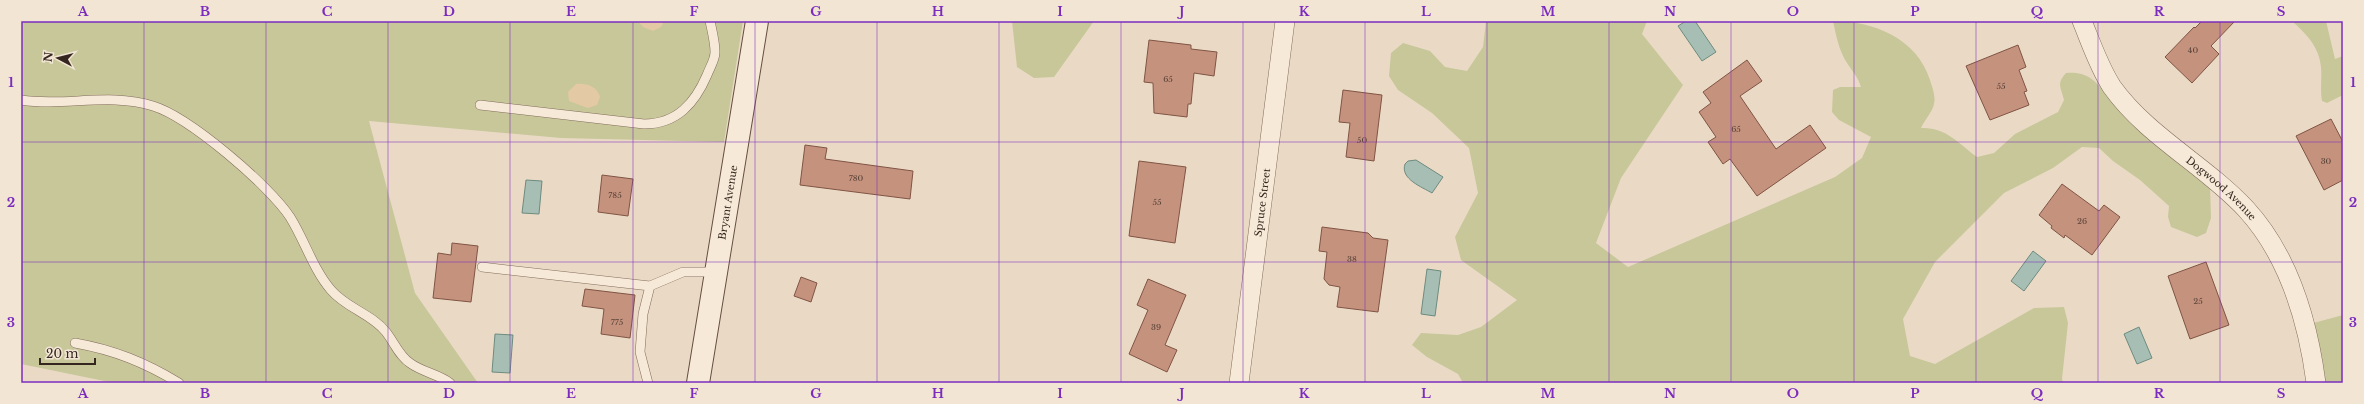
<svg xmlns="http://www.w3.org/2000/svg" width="2364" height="404" font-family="'Libre Baskerville',serif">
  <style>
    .green { fill: #c7c79a }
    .sand { fill: #e4caa4 }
    .water { fill: #a6beb4; stroke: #6e8b80 }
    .building { fill: #c5927e; stroke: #805444 }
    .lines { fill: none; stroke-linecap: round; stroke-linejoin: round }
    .lane-casing { stroke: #836c5c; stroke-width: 10 }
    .street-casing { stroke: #836c5c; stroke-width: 20 }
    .secondary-casing { stroke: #654e40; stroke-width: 24 }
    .lane { stroke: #f6e9d7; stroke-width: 9 }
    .street { stroke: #f6e9d7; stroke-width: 19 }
    .secondary { stroke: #f6e9d7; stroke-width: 22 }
    .grid { fill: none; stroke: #7b2cbf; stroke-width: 1; stroke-opacity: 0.55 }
    .labels { text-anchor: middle; stroke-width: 4; stroke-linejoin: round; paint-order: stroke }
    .number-label { font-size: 8px; fill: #594237 }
    .street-label { font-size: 10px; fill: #35271f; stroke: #f2e5d4 }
    .neatline { fill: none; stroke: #7b2cbf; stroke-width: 1.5 }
    .grid-label { font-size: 13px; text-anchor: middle; font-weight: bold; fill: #7b2cbf }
  </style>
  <rect width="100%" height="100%" fill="#eadac5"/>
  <!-- green -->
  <path class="green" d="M 21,21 L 743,21 L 724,142 L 561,138 L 369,121 L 415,293 L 478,383 L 114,383 L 21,364 Z
    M 1012,21 L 1094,21 L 1054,77 L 1034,78 L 1017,67 Z
    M 1486,21 L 1647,21 L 1642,34 L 1683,85 L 1621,178 L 1596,243 L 1628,267 L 1835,177 L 1862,158 L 1871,137 L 1839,120 L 1832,112 L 1833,90 L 1840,87 L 1861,87 C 1858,77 1853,72 1847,63 C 1839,51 1836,35 1833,21 C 1873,21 1917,38 1930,80 C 1932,87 1936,96 1934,104 C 1933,111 1924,121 1921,128 C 1946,127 1958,143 1977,157 L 1994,153 L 2015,134 L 2058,112 L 2064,100 C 2061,87 2056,84 2066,73 C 2088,71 2095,81 2108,96 L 2210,187 L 2211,218 L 2206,233 L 2197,237 L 2171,227 L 2168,217 L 2169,206 L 2140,180 L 2113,161 L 2099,148 L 2082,147 L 2053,168 L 2004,193 L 1935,262 L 1903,319 L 1910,356 L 1935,364 L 2034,308 L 2064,307 L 2068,323 L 2062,379 L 2063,383 L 1463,383 L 1458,374 L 1427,357 L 1412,345 L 1421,333 L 1458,335 L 1481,327 L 1517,300 L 1461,260 L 1455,237 L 1478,193 L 1469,148 L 1432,113 L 1398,90 L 1389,76 L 1391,53 L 1403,43 L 1430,51 L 1445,67 L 1467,71 L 1483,47 Z
    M 2292,21 L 2326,21 L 2335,59 L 2343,56 L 2343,95 L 2327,103 L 2322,101 C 2320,90 2322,78 2321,67 C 2319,46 2306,34 2292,21 Z
    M 2343,315 L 2343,383 L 2316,383 L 2306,325 Z"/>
  <!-- sand -->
  <path class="sand" d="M 638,21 L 664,21 L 661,27 L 653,31 L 643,27 Z
    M 576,84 C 586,83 597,86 600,97 L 597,105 L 588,108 L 569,101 L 568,92 Z"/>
  <!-- water -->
  <path class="water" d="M 1686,21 L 1695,21 L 1716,52 L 1702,61 L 1678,26 Z
    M 1416,160 L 1443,177 L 1432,193 C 1422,187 1400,179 1405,164 L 1408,161 Z
    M 526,180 L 542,181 L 539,214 L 522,213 Z
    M 2033,251 L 2046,261 L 2024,291 L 2011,281 Z
    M 1427,269 L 1441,271 L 1435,316 L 1421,314 Z
    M 2139,327 L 2152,358 L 2137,364 L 2124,334 Z
    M 495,334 L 513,335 L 510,373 L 492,372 Z"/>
  <!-- building -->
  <path class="building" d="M 2202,21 L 2235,21 L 2211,46 L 2219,54 L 2192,83 L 2165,57 L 2194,27 L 2195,28 Z
    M 1149,40 L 1191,45 L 1191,49 L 1217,52 L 1214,76 L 1194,73 L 1191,104 L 1188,104 L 1187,117 L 1154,113 L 1153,83 L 1144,82 Z
    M 2018,45 L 2026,67 L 2019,70 L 2027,91 L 2024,92 L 2029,105 L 1990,120 L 1966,66 Z
    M 1747,60 L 1762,81 L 1740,96 L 1776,149 L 1810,125 L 1826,148 L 1757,196 L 1730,159 L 1723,164 L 1708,142 L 1716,137 L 1699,112 L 1711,103 L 1703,92 Z
    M 1343,90 L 1382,95 L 1374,161 L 1346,157 L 1350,123 L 1339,122 Z
    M 2331,119 L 2343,142 L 2343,180 L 2324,190 L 2296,136 Z
    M 805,145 L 827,148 L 825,159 L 913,171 L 910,199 L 800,185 Z
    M 1139,161 L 1186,167 L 1175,243 L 1129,236 Z
    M 602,175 L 633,179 L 628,216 L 598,212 Z
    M 2062,184 L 2099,211 L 2104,205 L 2120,217 L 2092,255 L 2065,235 L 2064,238 L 2051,228 L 2052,226 L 2039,215 Z
    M 1322,227 L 1368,233 L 1373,238 L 1388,240 L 1378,312 L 1337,307 L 1340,287 L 1329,285 L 1324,279 L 1327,252 L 1319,251 Z
    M 452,243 L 478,246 L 471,302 L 433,298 L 438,253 L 451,255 Z
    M 2206,262 L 2229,325 L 2190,339 L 2168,276 Z
    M 801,277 L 817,283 L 811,302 L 794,296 Z
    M 1148,279 L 1186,295 L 1165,345 L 1177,350 L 1167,372 L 1129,354 L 1148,310 L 1137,305 Z
    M 585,289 L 635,295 L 630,338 L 601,334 L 604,309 L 582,306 Z"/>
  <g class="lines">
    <!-- lane casing -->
    <g class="lane-casing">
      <path id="lane" d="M 21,100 C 65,107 109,92 153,106 C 189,117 269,185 290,217 C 305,241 313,269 331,290 C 346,308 372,314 386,332 C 394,342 399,356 410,363 C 422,372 438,374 450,383
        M 480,105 L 644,124 C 677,124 695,103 707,75 C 710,67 715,60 715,52 C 715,42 712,31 710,21
        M 482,267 L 650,286 L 683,272 L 716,272
        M 75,343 C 114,350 144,362 179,383
        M 648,383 L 640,352 L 643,314 L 650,286"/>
    </g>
    <!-- street casing -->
    <g class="street-casing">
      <g id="street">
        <path id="s1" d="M 2082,21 C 2091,43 2099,67 2112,87 C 2147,136 2205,165 2246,209 C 2289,256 2308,322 2316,383"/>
        <path id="s2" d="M 1239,383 L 1285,21"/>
      </g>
    </g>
    <!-- secondary casing -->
    <g class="secondary-casing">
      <g id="secondary">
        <path id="s3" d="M 698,383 L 757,21"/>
      </g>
    </g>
    <!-- lane -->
    <use href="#lane" class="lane"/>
    <!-- street -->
    <use href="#street" class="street"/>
    <!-- secondary -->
    <use href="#secondary" class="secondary"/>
  </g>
  <!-- grid -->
  <path class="grid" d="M 144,21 L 144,383M 266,21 L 266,383M 388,21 L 388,383M 510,21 L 510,383M 633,21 L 633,383M 755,21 L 755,383M 877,21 L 877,383M 999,21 L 999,383M 1121,21 L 1121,383M 1243,21 L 1243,383M 1365,21 L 1365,383M 1487,21 L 1487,383M 1609,21 L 1609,383M 1731,21 L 1731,383M 1854,21 L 1854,383M 1976,21 L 1976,383M 2098,21 L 2098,383M 2220,21 L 2220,383M 21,142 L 2343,142M 21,262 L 2343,262"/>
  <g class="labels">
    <!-- number labels -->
    <g class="number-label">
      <text x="2193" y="53">40</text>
      <text x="1168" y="82">65</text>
      <text x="2001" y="89">55</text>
      <text x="1736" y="132">65</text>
      <text x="1362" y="143">50</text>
      <text x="2326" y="164">30</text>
      <text x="856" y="181">780</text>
      <text x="615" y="198">785</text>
      <text x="1157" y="205">55</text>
      <text x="2082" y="224">26</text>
      <text x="1352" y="262">38</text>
      <text x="2198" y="304">25</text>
      <text x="617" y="325">775</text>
      <text x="1156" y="330">39</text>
    </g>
    <!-- street labels -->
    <g class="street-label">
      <text dy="4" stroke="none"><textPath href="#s1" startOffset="222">Dogwood Avenue</textPath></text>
      <text dy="4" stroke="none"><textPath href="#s3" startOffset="183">Bryant Avenue</textPath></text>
      <text dy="4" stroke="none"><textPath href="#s2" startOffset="182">Spruce Street</textPath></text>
    </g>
  </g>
  <!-- border -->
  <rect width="2364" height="404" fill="none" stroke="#f2e5d4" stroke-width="44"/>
  <!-- north arrow -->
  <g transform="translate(58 58) rotate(277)" stroke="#f2e5d4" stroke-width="3" paint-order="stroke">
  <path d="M0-3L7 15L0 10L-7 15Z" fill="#35271f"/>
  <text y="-6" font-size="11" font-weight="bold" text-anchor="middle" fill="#35271f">N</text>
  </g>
  <!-- scale -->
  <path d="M40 358v6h55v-6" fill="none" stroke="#35271f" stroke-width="2"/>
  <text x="46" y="358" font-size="12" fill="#35271f" stroke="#f2e5d4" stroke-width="3" paint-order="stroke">20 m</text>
  <rect x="22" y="22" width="2320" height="360" class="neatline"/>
  <g class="grid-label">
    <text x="83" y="16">A</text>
    <text x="205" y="16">B</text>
    <text x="327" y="16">C</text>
    <text x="449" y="16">D</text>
    <text x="571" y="16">E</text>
    <text x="694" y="16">F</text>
    <text x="816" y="16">G</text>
    <text x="938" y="16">H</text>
    <text x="1060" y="16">I</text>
    <text x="1182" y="16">J</text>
    <text x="1304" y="16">K</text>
    <text x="1426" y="16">L</text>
    <text x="1548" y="16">M</text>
    <text x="1670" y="16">N</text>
    <text x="1793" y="16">O</text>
    <text x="1915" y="16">P</text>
    <text x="2037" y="16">Q</text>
    <text x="2159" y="16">R</text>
    <text x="2281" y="16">S</text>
    <text x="11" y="87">1</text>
    <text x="2353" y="87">1</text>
    <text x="11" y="207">2</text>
    <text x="2353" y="207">2</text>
    <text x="11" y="327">3</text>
    <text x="2353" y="327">3</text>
    <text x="83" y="398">A</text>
    <text x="205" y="398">B</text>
    <text x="327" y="398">C</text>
    <text x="449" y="398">D</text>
    <text x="571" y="398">E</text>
    <text x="694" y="398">F</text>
    <text x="816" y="398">G</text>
    <text x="938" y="398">H</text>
    <text x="1060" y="398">I</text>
    <text x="1182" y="398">J</text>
    <text x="1304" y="398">K</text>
    <text x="1426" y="398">L</text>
    <text x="1548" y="398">M</text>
    <text x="1670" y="398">N</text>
    <text x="1793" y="398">O</text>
    <text x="1915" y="398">P</text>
    <text x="2037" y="398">Q</text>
    <text x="2159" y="398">R</text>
    <text x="2281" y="398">S</text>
  </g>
</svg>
